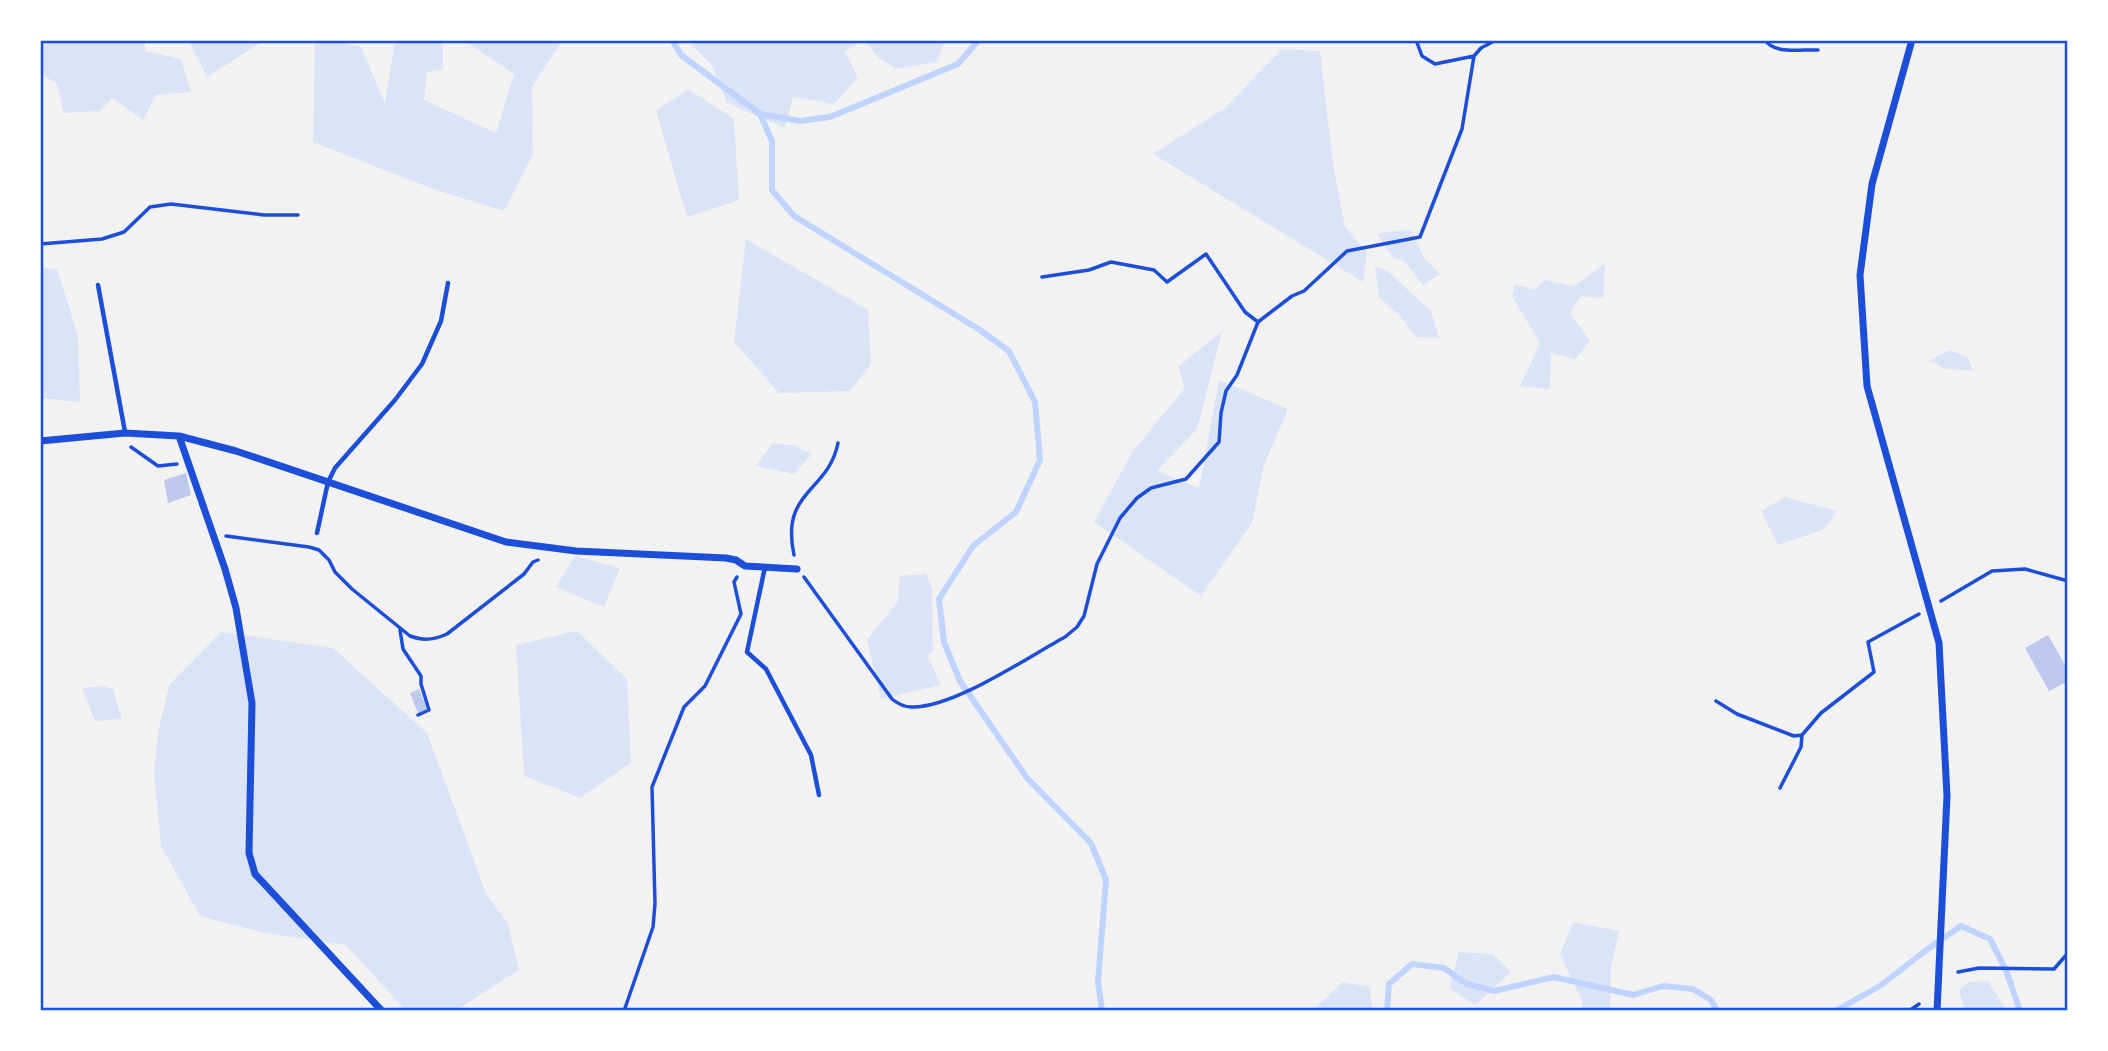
<svg xmlns="http://www.w3.org/2000/svg" width="2108" height="1051" font-family="Montserrat,sans-serif">
  <style>
    .green { fill: #dbe4f7 }
    .lines { fill: none; stroke-linecap: round; stroke-linejoin: round }
    .stream { stroke: #bfd3fe; stroke-width: 6 }
    .building { fill: #bdc9ec }
    .path { stroke: #1d4ed8; stroke-width: 3.5 }
    .service { stroke: #1d4ed8; stroke-width: 4.5 }
    .minor { stroke: #1d4ed8; stroke-width: 7 }
    .neatline { fill: none; stroke: #1d4ed8; stroke-width: 2.5 }
  </style>
  <rect width="100%" height="100%" fill="#f2f2f2"/>
  <!-- green -->
  <path class="green" d="M 40,40 L 145,40 L 145,51 L 181,59 L 191,92 L 156,95 L 143,120 L 112,98 L 100,111 L 64,113 L 57,84 L 40,73 Z
    M 188,40 L 265,40 L 207,77 Z
    M 315,40 L 331,40 L 361,47 L 385,103 L 395,40 L 443,40 L 443,69 L 427,72 L 424,100 L 496,133 L 514,74 L 463,40 L 563,40 L 532,87 L 533,154 L 504,211 L 433,189 L 313,142 Z
    M 697,40 L 862,40 L 845,52 L 858,78 L 834,104 L 793,97 L 785,128 L 727,103 L 712,65 L 691,45 Z
    M 864,40 L 945,40 L 937,62 L 896,69 L 879,58 Z
    M 1282,49 L 1320,51 L 1333,164 L 1345,227 L 1367,252 L 1363,282 L 1153,154 L 1225,108 Z
    M 688,89 L 734,119 L 739,200 L 687,217 L 656,111 Z
    M 1411,229 L 1424,258 L 1440,274 L 1423,285 L 1404,261 L 1393,258 L 1377,234 Z
    M 746,239 L 868,310 L 871,364 L 850,391 L 779,393 L 734,342 Z
    M 1605,264 L 1603,298 L 1581,296 L 1570,313 L 1590,341 L 1575,359 L 1551,353 L 1550,389 L 1520,386 L 1540,343 L 1512,296 L 1515,284 L 1534,290 L 1545,280 L 1574,286 Z
    M 1375,266 L 1386,270 L 1431,311 L 1439,338 L 1416,337 L 1402,318 L 1379,297 Z
    M 40,268 L 57,269 L 78,335 L 80,402 L 40,398 Z
    M 1222,331 L 1197,429 L 1157,471 L 1199,488 L 1219,380 L 1288,409 L 1264,465 L 1252,523 L 1201,596 L 1094,522 L 1133,451 L 1185,388 L 1178,367 Z
    M 1949,350 L 1968,357 L 1973,371 L 1943,368 L 1930,360 Z
    M 772,444 L 793,445 L 812,454 L 794,474 L 756,466 Z
    M 1785,497 L 1837,511 L 1825,529 L 1778,545 L 1761,511 Z
    M 575,556 L 620,568 L 604,607 L 556,587 Z
    M 926,574 L 932,588 L 933,651 L 927,655 L 941,685 L 881,699 L 867,640 L 898,601 L 900,576 Z
    M 577,631 L 627,679 L 631,763 L 580,798 L 524,776 L 516,645 Z
    M 221,632 L 333,648 L 427,733 L 486,893 L 508,924 L 519,970 L 455,1011 L 406,1011 L 346,945 L 265,933 L 200,916 L 161,846 L 154,773 L 158,733 L 169,685 Z
    M 103,686 L 113,689 L 122,719 L 95,721 L 82,688 Z
    M 1573,922 L 1619,931 L 1611,967 L 1610,1011 L 1580,1011 L 1583,1003 L 1560,954 Z
    M 1459,952 L 1493,954 L 1511,972 L 1475,1005 L 1449,988 Z
    M 1988,981 L 2007,1011 L 1965,1011 L 1959,990 L 1969,982 Z
    M 1343,982 L 1370,987 L 1372,1011 L 1312,1011 Z"/>
  <g class="lines">
    <!-- stream -->
    <path class="stream" d="M 672,40 L 681,55 L 760,114 L 772,141 L 772,190 L 794,216 L 980,330 L 1009,351 L 1035,402 L 1040,460 L 1016,512 L 973,546 L 939,599 L 944,642 L 960,681 L 1027,778 L 1091,843 L 1106,880 L 1098,982 L 1102,1011
      M 760,114 L 800,121 L 830,117 L 958,64 L 979,40
      M 1387,1011 L 1389,984 L 1412,964 L 1444,968 L 1467,984 L 1494,991 L 1554,977 L 1633,995 L 1663,986 L 1693,989 L 1711,1000 L 1717,1011
      M 1835,1011 L 1880,986 L 1925,951 L 1961,926 L 1990,939 L 2006,970 L 2020,1011"/>
  </g>
  <!-- building -->
  <path class="building" d="M 186,473 L 191,495 L 168,503 L 164,480 Z
    M 2048,635 L 2068,670 L 2068,681 L 2049,691 L 2025,648 Z
    M 419,689 L 427,709 L 418,713 L 410,693 Z"/>
  <g class="lines">
    <!-- path -->
    <path class="path" d="M 1416,40 L 1422,56 L 1435,64 L 1474,56
      M 1765,40 C 1775,55 1801,49 1818,50
      M 40,244 L 102,239 L 124,232 L 150,207 L 171,204 L 264,215 L 298,215
      M 1042,277 L 1089,270 L 1111,262 L 1154,270 L 1167,282 L 1206,254 L 1245,312 L 1258,322
      M 131,447 L 158,466 L 177,464
      M 226,536 L 309,547 L 319,550 L 329,560 L 335,572 L 352,589 L 410,636 C 424,641 433,640 447,634 L 524,574 L 533,562 L 538,560
      M 794,555 C 780,490 828,493 838,443
      M 804,577 L 892,699 C 897,703 904,707 911,707 C 952,709 1028,657 1065,637 L 1077,627 L 1084,616 L 1097,564 L 1120,518 L 1137,498 L 1151,488 L 1186,479 L 1219,442 L 1221,413 L 1226,391 L 1237,375 L 1258,322 L 1292,296 L 1304,291 L 1347,251 L 1420,237 L 1462,129 L 1474,56 L 1481,48 L 1496,40
      M 1941,601 L 1992,571 L 2025,569 L 2068,581
      M 400,630 L 403,649 L 421,676 L 421,684 L 429,710 L 418,715
      M 1716,701 L 1737,714 L 1794,736 L 1802,735
      M 1780,788 L 1801,747 L 1802,735 L 1821,713 L 1874,672 L 1868,642 L 1919,614
      M 1958,972 L 1979,968 L 2054,969 L 2068,953
      M 624,1011 L 653,927 L 655,904 L 652,787 L 684,707 L 705,686 L 741,614 L 734,582 L 737,577
      M 1909,1011 L 1919,1004"/>
    <!-- service -->
    <path class="service" d="M 98,285 L 125,432
      M 317,533 L 328,482 L 335,468 L 395,400 L 422,364 L 441,321 L 448,283
      M 765,567 L 747,652 L 766,669 L 811,755 L 819,795"/>
    <!-- minor -->
    <path class="minor" d="M 1912,40 L 1872,184 L 1860,275 L 1867,386 L 1939,643 L 1947,796 L 1937,1011
      M 179,436 L 225,569 L 236,608 L 252,703 L 249,853 L 255,874 L 382,1011
      M 40,441 L 125,433 L 179,436 L 236,451 L 506,542 L 576,551 L 726,558 L 736,560 L 745,566 L 797,569"/>
  </g>
  <!-- border -->
  <rect width="2108" height="1051" fill="none" stroke="#ffffff" stroke-width="84"/>
  <rect x="42" y="42" width="2024" height="967" class="neatline"/>
</svg>
